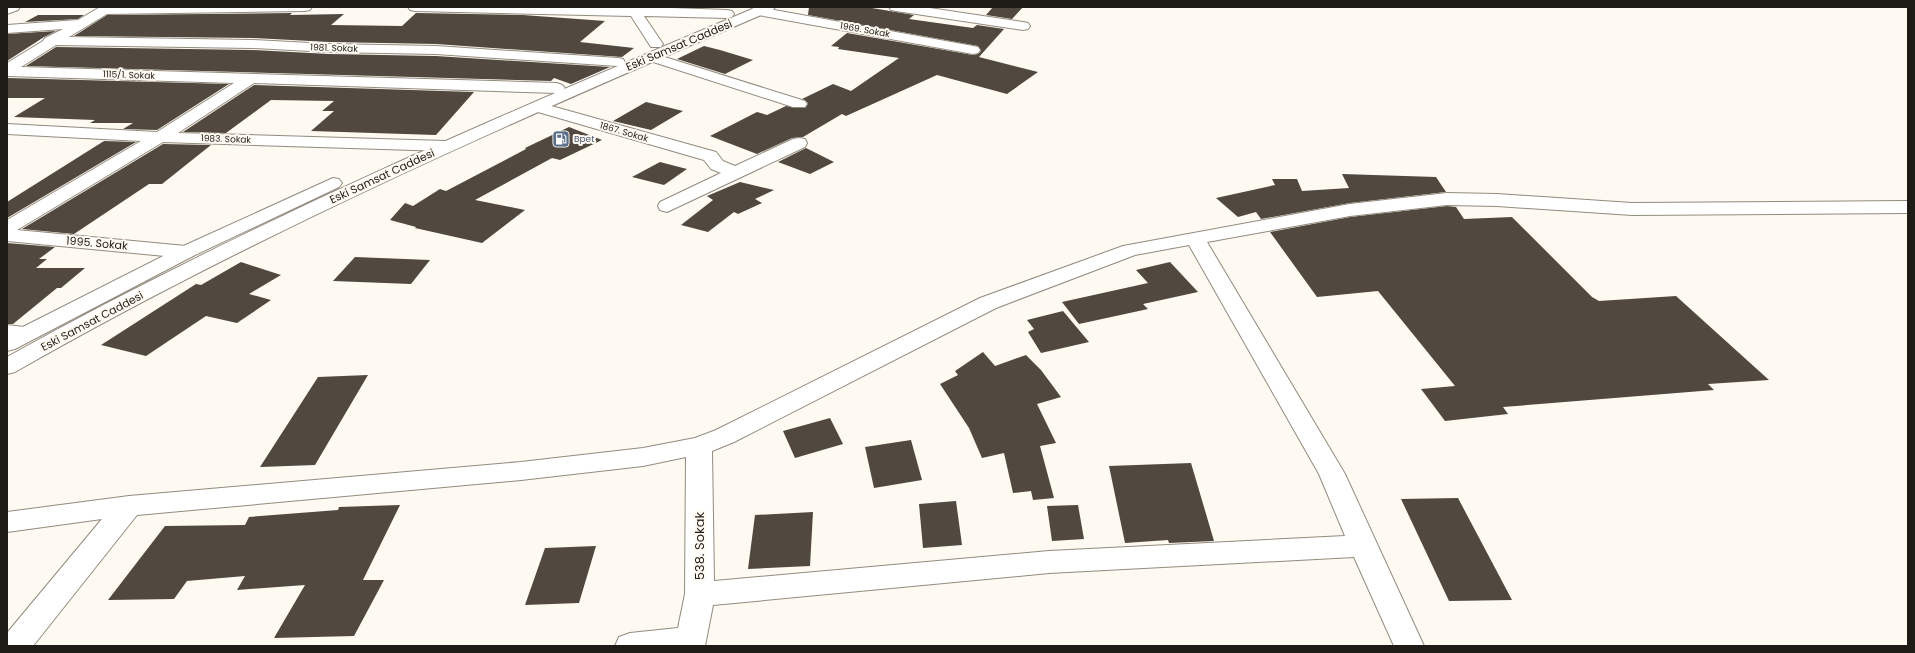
<svg xmlns="http://www.w3.org/2000/svg" width="1915" height="653" font-family="Poppins,sans-serif">
  <style>
    .building { fill: #51483f }
    .lines { fill: none; stroke-linecap: round; stroke-linejoin: round }
    .street-casing { stroke: #938b7f; stroke-width: 2 }
    .secondary-casing { stroke: #938b7f; stroke-width: 2 }
    .street { fill: #fff; fill-rule: evenodd }
    .secondary { fill: #fff; fill-rule: evenodd }
    .labels { text-anchor: middle; stroke-width: 4; stroke-linejoin: round; paint-order: stroke }
    .far-street-label { font-size: 9px; fill: #1e1b17; stroke: #fef9f1 }
    .far-service-label { font-size: 9px; fill: #4e5e75; stroke: #fef9f1; text-anchor: start }
    .street-label { font-size: 11px; fill: #1e1b17; stroke: #fef9f1 }
    .near-street-label { font-size: 13px; fill: #1e1b17; stroke: #fef9f1 }
  </style>
  <rect width="100%" height="100%" fill="#fef9f1"/>
  <!-- building -->
  <path class="building" d="M 809,7 L 866,7 L 914,15 L 909,19 L 973,28 L 977,25 L 1004,29 L 979,57 L 1038,72 L 1007,94 L 937,75 L 846,116 L 842,114 L 803,137 L 792,138 L 757,154 L 710,136 L 757,112 L 767,115 L 786,106 L 805,108 L 808,103 L 802,99 L 833,84 L 851,91 L 899,58 L 838,49 L 839,47 L 831,46 L 847,33 L 973,55 L 978,54 L 981,51 L 978,46 L 808,15 Z
    M 993,7 L 1023,7 L 1012,19 L 986,15 Z
    M 292,13 L 290,15 L 344,14 L 331,25 L 402,26 L 416,13 L 523,15 L 605,21 L 580,42 L 634,48 L 622,57 L 436,44 L 329,42 L 252,38 L 74,36 L 107,15 Z
    M 38,15 L 84,15 L 78,19 L 25,22 Z
    M 56,31 L 44,37 L 7,61 L 7,34 Z
    M 704,46 L 720,50 L 753,60 L 725,74 L 677,59 Z
    M 56,47 L 252,50 L 329,54 L 436,56 L 610,67 L 571,84 L 554,78 L 551,81 L 26,66 Z
    M 7,78 L 229,84 L 157,130 L 123,129 L 133,123 L 90,123 L 95,120 L 14,117 L 45,98 L 7,98 Z
    M 254,85 L 474,92 L 436,135 L 311,131 L 334,111 L 322,111 L 334,101 L 271,100 L 226,133 L 183,132 Z
    M 646,102 L 683,111 L 651,130 L 613,121 Z
    M 569,127 L 602,140 L 560,160 L 552,158 L 475,200 L 525,210 L 482,243 L 415,228 L 416,227 L 390,220 L 405,203 L 413,206 L 440,189 L 446,191 L 526,149 L 525,148 Z
    M 104,141 L 136,142 L 7,218 L 7,202 Z
    M 163,144 L 211,145 L 162,184 L 149,184 L 74,234 L 22,229 Z
    M 806,148 L 834,162 L 810,174 L 778,162 Z
    M 660,162 L 687,169 L 664,185 L 632,177 Z
    M 1342,174 L 1436,177 L 1446,192 L 1350,203 L 1261,219 L 1256,212 L 1238,217 L 1216,198 L 1275,185 L 1272,179 L 1297,179 L 1302,191 L 1349,188 Z
    M 740,182 L 774,190 L 755,199 L 762,203 L 738,214 L 734,212 L 708,232 L 681,225 L 713,200 L 707,196 Z
    M 1447,206 L 1456,207 L 1464,219 L 1512,217 L 1592,297 L 1599,301 L 1676,296 L 1769,380 L 1708,384 L 1714,390 L 1503,407 L 1508,414 L 1445,421 L 1421,389 L 1455,386 L 1378,291 L 1317,297 L 1270,232 L 1350,217 Z
    M 7,243 L 55,247 L 39,259 L 47,259 L 36,268 L 85,268 L 61,288 L 57,288 L 13,324 L 7,324 Z
    M 355,257 L 430,260 L 411,284 L 333,281 Z
    M 241,262 L 281,275 L 249,294 L 271,300 L 237,323 L 206,316 L 146,356 L 101,345 L 196,284 L 201,285 Z
    M 1170,262 L 1198,292 L 1143,304 L 1148,309 L 1079,324 L 1062,302 L 1148,283 L 1136,270 Z
    M 1063,311 L 1089,342 L 1041,353 L 1028,332 L 1034,329 L 1027,320 Z
    M 983,352 L 995,366 L 1026,355 L 1041,370 L 1061,397 L 1037,404 L 1056,443 L 1040,446 L 1054,498 L 1033,500 L 1031,491 L 1013,493 L 1004,453 L 982,458 L 969,428 L 940,384 L 958,375 L 955,371 Z
    M 368,375 L 315,465 L 260,467 L 318,377 Z
    M 830,418 L 843,444 L 795,458 L 783,431 Z
    M 911,440 L 922,480 L 874,488 L 865,447 Z
    M 1191,463 L 1214,541 L 1169,543 L 1168,540 L 1125,543 L 1109,466 Z
    M 1458,498 L 1512,600 L 1449,601 L 1401,499 Z
    M 956,501 L 962,545 L 923,548 L 919,504 Z
    M 400,505 L 363,580 L 384,580 L 354,636 L 274,638 L 305,585 L 237,590 L 245,576 L 187,581 L 174,599 L 108,600 L 165,526 L 245,525 L 249,517 L 338,510 L 339,507 Z
    M 1078,505 L 1084,539 L 1052,541 L 1047,506 Z
    M 813,512 L 810,566 L 748,569 L 755,515 Z
    M 596,546 L 579,603 L 525,605 L 545,548 Z"/>
  <g class="lines">
    <!-- street casing -->
    <g class="street-casing">
      <path id="street" d="M 7,7 L 20,7 L 18,10 L 7,14 Z
        M 100,7 L 312,7 L 310,10 L 305,11 L 107,14 L 69,37 L 252,40 L 329,44 L 436,46 L 618,58 L 623,59 L 625,62 L 623,65 L 618,66 L 436,54 L 329,52 L 252,48 L 56,45 L 21,67 L 557,83 L 562,85 L 565,88 L 562,91 L 557,93 L 254,83 L 178,133 L 446,141 L 452,142 L 455,146 L 452,150 L 446,151 L 163,142 L 17,230 L 186,246 L 193,248 L 196,252 L 193,256 L 186,258 L 7,241 L 7,220 L 141,141 L 7,134 L 7,124 L 157,132 L 234,83 L 7,76 L 7,63 L 43,41 L 45,38 L 63,29 L 7,33 L 7,25 L 78,20 Z
        M 408,7 L 645,7 L 727,10 L 732,11 L 734,14 L 732,17 L 727,18 L 644,16 L 663,44 L 661,47 L 651,47 L 631,16 L 415,11 L 410,10 Z
        M 758,7 L 973,46 L 978,47 L 980,50 L 978,53 L 973,54 L 753,14 L 751,11 L 753,8 Z
        M 889,7 L 923,7 L 1023,22 L 1028,23 L 1030,26 L 1028,29 L 1023,30 L 896,11 L 891,10 Z
        M 652,53 L 805,101 L 807,104 L 805,107 L 793,107 L 647,60 L 645,57 L 647,54 Z
        M 537,102 L 716,152 L 723,161 L 735,166 L 793,139 L 799,138 L 805,139 L 807,143 L 805,147 L 667,212 L 660,210 L 658,206 L 660,202 L 721,173 L 711,169 L 704,160 L 531,110 L 529,107 L 531,104 Z
        M 1447,193 L 1497,194 L 1632,203 L 1908,201 L 1908,213 L 1632,215 L 1497,206 L 1447,205 L 1350,216 L 1207,242 L 1345,474 L 1424,646 L 1394,646 L 1354,557 L 1049,573 L 713,605 L 705,646 L 615,646 L 619,637 L 630,633 L 678,628 L 685,594 L 686,457 L 643,466 L 521,480 L 137,515 L 33,646 L 7,646 L 7,633 L 102,519 L 7,532 L 7,512 L 129,496 L 521,462 L 643,448 L 695,438 L 716,430 L 980,298 L 1123,246 L 1350,204 ZM 1189,245 L 1319,474 L 1345,536 L 1049,551 L 714,581 L 712,451 L 734,442 L 996,308 L 1135,255 Z
        M 7,325 L 33,328 L 36,333 L 33,338 L 25,340 L 7,339 Z"/>
    </g>
    <!-- secondary casing -->
    <g class="secondary-casing">
      <path id="secondary" d="M 757,7 L 775,7 L 773,10 C 516,120 258,233 15,372 L 7,374 L 7,357 C 248,223 503,114 757,7 Z
        M 333,178 L 339,179 L 342,183 L 339,187 L 193,256 L 15,349 L 7,351 L 7,335 L 179,248 Z"/>
    </g>
    <!-- street -->
    <use href="#street" class="street"/>
    <!-- secondary -->
    <use href="#secondary" class="secondary"/>
  </g>
  <!-- icons -->
  <defs>
    <g id="fuel-square" transform="scale(0.9)"><rect x="-9" y="-9" width="18" height="18" rx="4" fill="#5c6f8a" stroke="#fef9f1"/><path d="M-5.5-6h7V0h2V4h1.3V-2.5L3-4.5l.8-.8L6-3V5H2.5V1h-1V6h-7ZM-4.2-4.7v3.2H.2V-4.7Z" fill="#fff"/></g>
  </defs>
  <g fill-rule="evenodd">
    <use href="#fuel-square" x="561" y="139"/>
  </g>
  <g class="labels">
    <!-- far-street labels -->
    <g class="far-street-label">
      <text transform="translate(865 30) rotate(10)" y="3">1969. Sokak</text>
      <text transform="translate(334 48) rotate(2)" y="3">1981. Sokak</text>
      <text transform="translate(129 75) rotate(2)" y="3">1115/1. Sokak</text>
      <text transform="translate(624 132) rotate(16)" y="3">1867. Sokak</text>
      <text transform="translate(226 139) rotate(2)" y="3">1983. Sokak</text>
    </g>
    <!-- far-service labels -->
    <g class="far-service-label">
      <text x="574" y="142">Bpet</text>
    </g>
    <!-- street labels -->
    <g class="street-label">
      <text transform="translate(679 45) rotate(-23)" y="4">Eski Samsat Caddesi</text>
      <text transform="translate(382 176) rotate(-25)" y="4">Eski Samsat Caddesi</text>
      <text transform="translate(97 243) rotate(5)" y="4">1995. Sokak</text>
      <text transform="translate(92 321) rotate(-28)" y="4">Eski Samsat Caddesi</text>
    </g>
    <!-- near-street labels -->
    <g class="near-street-label">
      <text transform="translate(699 546) rotate(-90)" y="5">538. Sokak</text>
    </g>
  </g>
  <!-- border -->
  <rect width="1915" height="653" fill="none" stroke="#1e1b17" stroke-width="16"/>
</svg>
